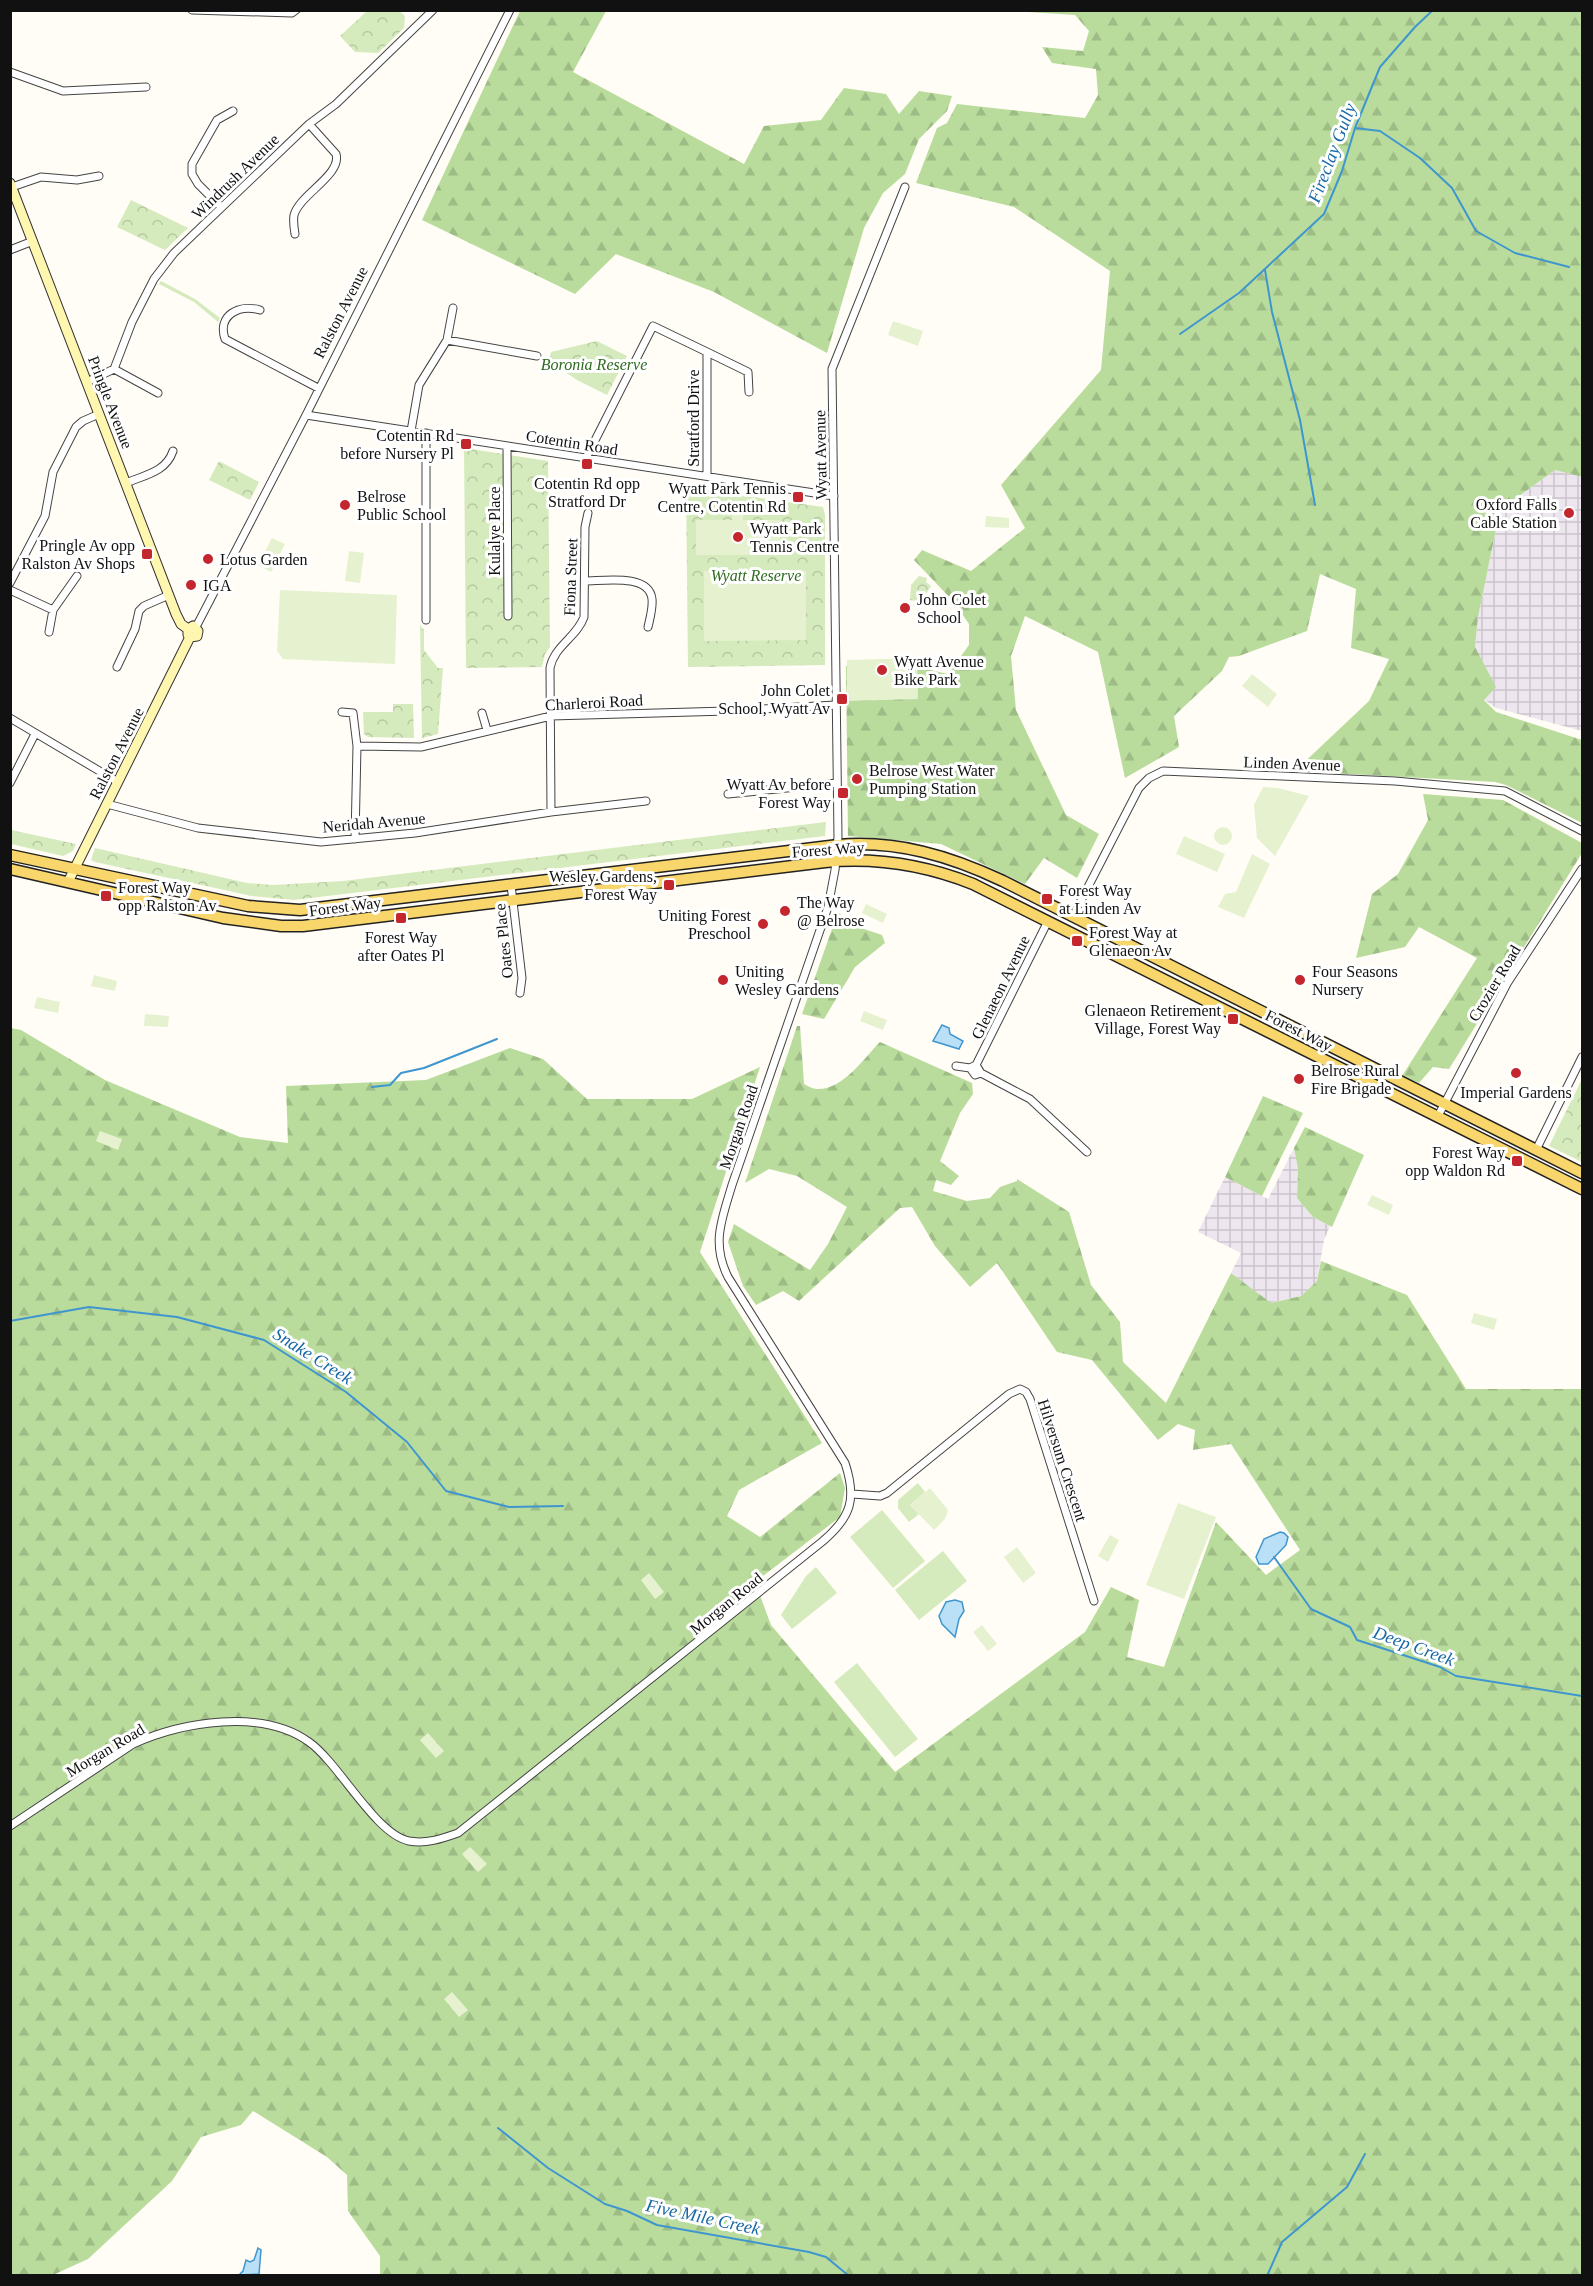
<svg xmlns="http://www.w3.org/2000/svg" width="1593" height="2286" font-family="Georgia,serif">
  <style>
    .industrial { fill: url(#industrial-grid) }
    .grass { fill: #d5ebbd }
    .forest { fill: url(#forest-firs) }
    .park { fill: url(#park-crowns) }
    .pitch { fill: #e6f2cf }
    .water { fill: #b9e0f7; stroke: #3f96cf; stroke-width: 1.5 }
    .lines { fill: none; stroke-linecap: round; stroke-linejoin: round }
    .stream { stroke: #3f96cf; stroke-width: 2 }
    .street-casing { stroke: #444; stroke-width: 9 }
    .secondary-casing { stroke: #333; stroke-width: 11 }
    .primary-casing { stroke: #222; stroke-width: 13 }
    .street { stroke: #fff; stroke-width: 7 }
    .secondary { stroke: #fff6b0; stroke-width: 9 }
    .primary { stroke: #f9d66b; stroke-width: 10 }
    .poi-dot { fill: #c4262e; stroke: #fff; stroke-width: 2 }
    .labels { text-anchor: middle; stroke-width: 6; stroke-linejoin: round; paint-order: stroke }
    .street-label { font-size: 16px; fill: #111; stroke: #fff }
    .park-label { font-size: 16px; font-style: italic; fill: #2f6b1f; stroke: #fff }
    .poi-label { font-size: 16px; fill: #111; stroke: #fff; text-anchor: start }
    .water-label { font-size: 18px; font-style: italic; fill: #1768a6; stroke: #fff }
  </style>
  <defs>
    <pattern id="industrial-grid" width="8" height="8" patternUnits="userSpaceOnUse" patternTransform="scale(1.5)"><rect width="8" height="8" fill="#eee6ef"/><path d="M0 4h8M4 0v8" fill="none" stroke="#cbc4cc"/></pattern>
    <pattern id="forest-firs" width="22" height="20" patternUnits="userSpaceOnUse" patternTransform="scale(1.5)"><rect width="22" height="20" fill="#b9dc9c"/><path d="M5 1l3.5 6h-7zM16 11l3.5 6h-7z" fill="#9ebc85"/></pattern>
    <pattern id="park-crowns" width="20" height="18" patternUnits="userSpaceOnUse" patternTransform="scale(1.5)"><rect width="20" height="18" fill="#d5ebbd"/><path d="M2 6a3 3 0 1 1 6 0M12 15a3 3 0 1 1 6 0" fill="none" stroke="#b6c8a1"/></pattern>
  </defs>
  <rect width="100%" height="100%" fill="#fffdf5"/>
  <!-- industrial -->
  <path class="industrial" d="M 1555,470 L 1582,477 L 1582,731 L 1496,708 L 1479,696 L 1475,647 L 1478,617 L 1500,510 Z
    M 1294,1148 L 1298,1169 L 1297,1198 L 1313,1217 L 1330,1226 L 1324,1240 L 1317,1281 L 1301,1296 L 1270,1303 L 1231,1273 L 1241,1253 L 1198,1232 L 1225,1177 L 1268,1199 Z"/>
  <!-- grass -->
  <path class="grass" d="M 161,281 L 195,299 L 220,318 L 218,322 L 194,302 L 159,284 Z
    M 918,1483 L 925,1492 L 910,1505 L 919,1514 L 909,1522 L 898,1508 L 898,1500 Z
    M 882,1510 L 925,1561 L 893,1588 L 850,1537 Z
    M 943,1551 L 967,1581 L 919,1620 L 895,1590 Z
    M 816,1567 L 837,1593 L 792,1629 L 781,1615 L 806,1576 Z
    M 857,1663 L 918,1739 L 895,1757 L 834,1682 Z"/>
  <!-- forest -->
  <path class="forest" d="M 520,11 L 606,11 L 573,72 L 744,164 L 764,126 L 821,120 L 844,88 L 886,94 L 899,114 L 919,91 L 952,96 L 947,111 L 919,139 L 905,174 L 883,193 L 864,228 L 827,353 L 714,292 L 616,254 L 575,294 L 422,220 Z
    M 1014,11 L 1582,11 L 1582,477 L 1555,470 L 1500,510 L 1478,617 L 1475,647 L 1496,687 L 1484,700 L 1496,712 L 1582,740 L 1582,823 L 1506,785 L 1495,782 L 1295,771 L 1369,701 L 1389,659 L 1351,648 L 1356,589 L 1320,574 L 1307,631 L 1239,656 L 1229,657 L 1222,671 L 1174,716 L 1179,747 L 1125,778 L 1098,652 L 1025,616 L 1011,656 L 1016,710 L 1066,815 L 1099,834 L 1077,878 L 1044,858 L 1025,884 L 941,844 L 848,836 L 846,666 L 912,666 L 948,674 L 969,645 L 969,624 L 953,601 L 914,560 L 922,550 L 971,571 L 1025,528 L 1001,485 L 1101,370 L 1110,271 L 1014,207 L 916,183 L 937,128 L 947,123 L 957,104 L 1085,118 L 1098,95 L 1096,69 L 1052,63 L 1042,47 L 1083,51 L 1089,31 L 1075,15 Z
    M 1423,794 L 1503,800 L 1582,843 L 1582,853 L 1449,1069 L 1433,1067 L 1419,1083 L 1402,1076 L 1477,958 L 1419,927 L 1405,947 L 1356,958 L 1372,894 L 1398,874 L 1428,820 Z
    M 838,912 L 852,925 L 882,935 L 885,943 L 855,967 L 824,1019 L 802,1014 Z
    M 797,1026 L 800,1026 L 804,1084 C 808,1086 813,1089 817,1089 C 843,1090 864,1058 880,1042 L 972,1083 L 973,1094 L 960,1113 L 940,1161 L 959,1176 L 951,1185 L 936,1180 L 933,1191 L 967,1201 L 990,1198 L 1000,1187 L 1017,1181 L 1017,1179 L 1069,1212 L 1091,1285 L 1120,1322 L 1123,1362 L 1166,1403 L 1231,1273 L 1271,1303 L 1301,1296 L 1317,1281 L 1321,1261 L 1407,1295 L 1466,1389 L 1582,1389 L 1582,2275 L 380,2275 L 380,2256 L 348,2211 L 347,2175 L 327,2157 L 253,2111 L 241,2125 L 201,2137 L 172,2181 L 88,2259 L 53,2275 L 11,2276 L 11,1028 L 21,1030 L 105,1080 L 240,1137 L 288,1143 L 286,1086 L 426,1080 L 510,1048 L 543,1059 L 587,1099 L 692,1099 L 760,1067 L 700,1252 L 822,1443 L 739,1490 L 727,1516 L 760,1537 L 840,1473 L 845,1488 L 840,1517 L 755,1582 L 771,1625 L 895,1772 L 1085,1632 L 1111,1587 L 1139,1600 L 1127,1657 L 1164,1667 L 1216,1522 L 1266,1575 L 1300,1550 L 1231,1444 L 1193,1450 L 1195,1430 L 1178,1424 L 1158,1440 L 1092,1360 L 1057,1352 L 997,1263 L 970,1287 L 935,1246 L 912,1207 L 900,1208 L 799,1301 L 783,1291 L 756,1305 L 743,1286 L 728,1242 L 734,1224 L 810,1270 L 828,1244 L 847,1207 L 797,1176 L 769,1169 L 745,1183 Z
    M 1263,1096 L 1303,1113 L 1262,1196 L 1225,1177 Z
    M 1305,1127 L 1364,1155 L 1332,1227 L 1313,1217 L 1297,1198 L 1298,1169 L 1294,1148 Z"/>
  <!-- park -->
  <path class="park" d="M 367,11 L 399,11 L 405,16 L 404,28 L 378,53 L 355,52 L 340,36 Z
    M 131,200 L 188,228 L 165,250 L 117,227 Z
    M 597,341 L 627,356 L 607,395 L 577,380 L 549,361 L 551,352 Z
    M 464,448 L 548,461 L 550,647 L 545,654 L 542,667 L 466,668 Z
    M 219,461 L 259,482 L 250,500 L 209,480 Z
    M 686,483 L 712,491 L 823,507 L 825,515 L 825,665 L 688,667 Z
    M 919,576 L 927,578 L 926,582 L 931,586 L 921,602 L 910,600 L 911,585 Z
    M 420,625 L 424,630 L 424,650 L 438,668 L 443,668 L 438,734 L 422,738 Z
    M 393,704 L 413,704 L 414,738 L 368,737 L 364,734 L 363,712 L 393,712 Z
    M 826,822 L 825,836 L 294,900 L 252,896 L 95,862 L 91,860 L 95,848 L 247,883 L 273,885 L 343,881 Z
    M 10,830 L 11,830 L 76,844 L 73,851 L 63,856 L 11,844 Z
    M 1582,1079 L 1582,1162 L 1549,1146 Z"/>
  <!-- pitch -->
  <path class="pitch" d="M 893,321 L 923,331 L 918,346 L 888,335 Z
    M 732,506 L 743,506 L 743,520 L 780,520 L 780,555 L 696,555 L 696,520 L 732,520 Z
    M 986,516 L 1009,518 L 1009,528 L 985,527 Z
    M 272,538 L 285,544 L 271,572 L 258,565 Z
    M 349,551 L 364,553 L 360,583 L 345,581 Z
    M 704,571 L 806,571 L 806,640 L 704,641 Z
    M 280,590 L 397,595 L 395,664 L 283,659 L 277,651 Z
    M 917,658 L 918,699 L 847,701 L 847,660 Z
    M 1252,674 L 1277,694 L 1268,707 L 1242,686 Z
    M 1263,787 L 1278,788 L 1309,796 L 1275,856 L 1257,838 L 1254,805 Z
    M1214 836a9 9 0 1 1 18 0a9 9 0 1 1-18 0Z
    M 1184,836 L 1225,854 L 1217,872 L 1176,854 Z
    M 1252,854 L 1270,864 L 1244,918 L 1218,907 L 1225,894 L 1236,892 Z
    M 866,904 L 887,914 L 883,923 L 862,913 Z
    M 94,975 L 117,981 L 115,991 L 91,986 Z
    M 37,997 L 60,1002 L 58,1013 L 34,1008 Z
    M 864,1011 L 887,1020 L 883,1030 L 860,1021 Z
    M 145,1014 L 169,1016 L 168,1027 L 144,1026 Z
    M 100,1131 L 122,1139 L 118,1150 L 96,1141 Z
    M 1372,1195 L 1393,1205 L 1389,1215 L 1367,1205 Z
    M 1474,1313 L 1497,1319 L 1494,1330 L 1471,1323 Z
    M 930,1488 L 948,1510 L 945,1519 L 934,1530 L 910,1505 Z
    M 1178,1503 L 1216,1517 L 1184,1599 L 1146,1585 Z
    M 1110,1535 L 1119,1540 L 1108,1562 L 1098,1556 Z
    M 1017,1547 L 1036,1573 L 1023,1583 L 1004,1557 Z
    M 649,1573 L 664,1592 L 655,1599 L 641,1580 Z
    M 982,1625 L 997,1644 L 988,1651 L 973,1632 Z
    M 428,1733 L 444,1751 L 436,1758 L 420,1740 Z
    M 470,1847 L 487,1864 L 478,1872 L 462,1854 Z
    M 452,1992 L 468,2010 L 459,2017 L 444,1999 Z"/>
  <!-- water -->
  <path class="water" d="M 942,1025 L 949,1028 L 950,1034 L 963,1041 L 959,1049 L 933,1041 Z
    M 1280,1532 L 1284,1533 L 1288,1537 L 1286,1545 L 1268,1564 L 1259,1564 L 1256,1557 L 1264,1539 Z
    M 955,1600 L 962,1602 L 964,1611 L 959,1619 L 955,1637 L 942,1624 L 939,1616 L 946,1602 Z
    M 258,2248 L 261,2250 L 259,2274 L 239,2275 L 243,2271 L 246,2260 L 250,2262 L 254,2260 Z"/>
  <g class="lines">
    <!-- stream -->
    <path class="stream" d="M 1355,128 L 1380,131 L 1420,158 L 1452,188 L 1476,231 L 1515,253 L 1569,267
      M 1265,270 L 1272,312 L 1300,420 L 1315,505
      M 1180,334 L 1239,293 L 1324,214 L 1342,171 L 1355,128 L 1380,67 L 1415,27 L 1433,10
      M 372,1087 L 390,1085 L 401,1073 L 424,1068 L 497,1039
      M 10,1321 L 89,1307 L 177,1317 L 264,1340 L 346,1392 L 407,1442 L 446,1491 L 509,1507 L 563,1506
      M 1274,1557 L 1311,1609 L 1350,1627 L 1357,1640 L 1440,1667 L 1456,1676 L 1582,1696
      M 498,2128 L 548,2168 L 605,2204 L 627,2211 L 657,2225 L 809,2252 L 826,2257 L 849,2276
      M 1267,2276 L 1282,2242 L 1347,2187 L 1365,2154"/>
    <!-- street casing -->
    <g class="street-casing">
      <path id="street" d="M 192,10 L 292,13 L 296,10
        M 10,72 L 63,91 L 146,87
        M 12,187 L 41,177 L 77,180 L 99,176
        M 221,207 L 198,184 L 192,174 L 192,164 L 217,120 L 233,111
        M 295,234 C 294,228 293,221 294,215 C 300,194 342,175 336,154 L 309,124
        M 10,250 L 33,241
        M 260,310 C 239,304 217,315 225,339 L 318,388
        M 447,340 L 453,308
        M 707,352 L 748,372 L 749,392
        M 114,369 L 158,393
        M 87,382 L 114,369 L 132,322 L 154,279 L 174,253 L 309,124 L 336,104 L 433,10
        M 306,415 L 834,496
        M 411,431 L 419,385 L 447,340 L 537,356
        M 507,446 L 508,616
        M 586,458 L 653,326 L 707,352 L 707,476
        M 126,483 C 145,475 166,472 173,451
        M 585,581 C 603,581 649,573 652,599 C 653,608 650,618 648,627
        M 10,583 L 45,516 L 53,472 L 76,427 L 83,421 L 99,414
        M 10,590 L 53,610
        M 426,620 L 426,433
        M 196,627 L 306,415 L 510,10
        M 49,632 L 53,610 L 77,576
        M 117,667 L 135,629 L 139,611 L 144,606 L 169,595
        M 342,712 L 353,713 L 357,746 L 355,839
        M 482,713 L 487,730
        M 10,718 L 118,782
        M 357,746 L 421,747 L 551,716 L 727,711 L 836,705
        M 10,783 L 35,734
        M 728,794 L 837,783
        M 107,804 L 198,828 L 321,842 L 415,833 L 551,812 L 646,801
        M 551,812 L 550,668 C 554,646 577,637 584,617 L 585,527 L 588,513
        M 511,885 L 522,978 L 520,993
        M 1073,916 L 1139,788 L 1149,778 L 1163,771 L 1395,781 L 1505,791 L 1582,831
        M 976,1065 L 1048,921
        M 956,1066 L 970,1068 L 976,1065 L 981,1073 L 975,1075 L 970,1068
        M 981,1073 L 1030,1099 L 1087,1152
        M 1438,1116 L 1508,982 L 1582,869
        M 1536,1150 L 1582,1057
        M 852,1494 L 880,1496 L 887,1493 L 1009,1394 L 1020,1389 L 1026,1392 L 1030,1399 L 1094,1601
        M 10,1826 L 133,1744 C 182,1722 262,1708 309,1742 C 339,1763 375,1834 409,1841 C 426,1844 441,1839 458,1833 L 823,1541 C 851,1517 857,1499 845,1463 L 728,1277 C 711,1243 722,1219 732,1185 L 828,907 L 835,870 L 838,837 L 832,369 L 905,187"/>
    </g>
    <!-- secondary casing -->
    <g class="secondary-casing">
      <path id="secondary" d="M 10,183 L 176,614 L 181,624 L 188,629
        M 188,629 L 193,626 L 198,631 L 197,636 L 190,637
        M 68,882 L 190,637 L 188,635 L 188,629"/>
    </g>
    <!-- primary casing -->
    <g class="primary-casing">
      <path id="primary" d="M 10,855 L 248,906 L 300,910 L 838,845 C 897,840 950,856 1003,881 L 1582,1173
        M 10,869 L 223,918 L 281,926 L 303,926 L 825,862 C 876,857 925,865 973,884 L 1582,1189"/>
    </g>
    <!-- street -->
    <use href="#street" class="street"/>
    <!-- secondary -->
    <use href="#secondary" class="secondary"/>
    <!-- primary -->
    <use href="#primary" class="primary"/>
  </g>
  <!-- markers -->
  <g class="poi-dot">
    <rect x="460" y="438" width="12" height="12" rx="3"/>
    <rect x="581" y="458" width="12" height="12" rx="3"/>
    <rect x="792" y="491" width="12" height="12" rx="3"/>
    <circle cx="345" cy="505" r="6"/>
    <circle cx="1569" cy="513" r="6"/>
    <circle cx="738" cy="537" r="6"/>
    <rect x="141" y="548" width="12" height="12" rx="3"/>
    <circle cx="208" cy="559" r="6"/>
    <circle cx="191" cy="585" r="6"/>
    <circle cx="905" cy="608" r="6"/>
    <circle cx="882" cy="670" r="6"/>
    <rect x="836" y="693" width="12" height="12" rx="3"/>
    <circle cx="857" cy="779" r="6"/>
    <rect x="837" y="787" width="12" height="12" rx="3"/>
    <rect x="663" y="879" width="12" height="12" rx="3"/>
    <rect x="100" y="890" width="12" height="12" rx="3"/>
    <rect x="1041" y="893" width="12" height="12" rx="3"/>
    <circle cx="785" cy="911" r="6"/>
    <rect x="395" y="912" width="12" height="12" rx="3"/>
    <circle cx="763" cy="924" r="6"/>
    <rect x="1071" y="935" width="12" height="12" rx="3"/>
    <circle cx="723" cy="980" r="6"/>
    <circle cx="1300" cy="980" r="6"/>
    <rect x="1227" y="1013" width="12" height="12" rx="3"/>
    <circle cx="1516" cy="1073" r="6"/>
    <circle cx="1299" cy="1079" r="6"/>
    <rect x="1511" y="1155" width="12" height="12" rx="3"/>
  </g>
  <g class="labels">
    <!-- street labels -->
    <g class="street-label">
      <text transform="translate(235 176) rotate(-44)" y="6">Windrush Avenue</text>
      <text transform="translate(340 312) rotate(-63)" y="6">Ralston Avenue</text>
      <text transform="translate(111 402) rotate(69)" y="6">Pringle Avenue</text>
      <text transform="translate(693 418) rotate(-90)" y="6">Stratford Drive</text>
      <text transform="translate(572 442) rotate(9)" y="6">Cotentin Road</text>
      <text transform="translate(820 455) rotate(-91)" y="6">Wyatt Avenue</text>
      <text transform="translate(494 531) rotate(-90)" y="6">Kulalye Place</text>
      <text transform="translate(570 577) rotate(-88)" y="6">Fiona Street</text>
      <text transform="translate(594 702) rotate(-3)" y="6">Charleroi Road</text>
      <text transform="translate(116 753) rotate(-63)" y="6">Ralston Avenue</text>
      <text transform="translate(1292 763) rotate(2)" y="6">Linden Avenue</text>
      <text transform="translate(374 822) rotate(-5)" y="6">Neridah Avenue</text>
      <text transform="translate(828 849) rotate(-4)" y="6">Forest Way</text>
      <text transform="translate(345 906) rotate(-7)" y="6">Forest Way</text>
      <text transform="translate(503 941) rotate(-96)" y="6">Oates Place</text>
      <text transform="translate(1494 983) rotate(-59)" y="6">Crozier Road</text>
      <text transform="translate(1000 987) rotate(-64)" y="6">Glenaeon Avenue</text>
      <text transform="translate(1299 1030) rotate(27)" y="6">Forest Way</text>
      <text transform="translate(738 1127) rotate(-71)" y="6">Morgan Road</text>
      <text transform="translate(1063 1460) rotate(72)" y="6">Hilversum Crescent</text>
      <text transform="translate(726 1603) rotate(-39)" y="6">Morgan Road</text>
      <text transform="translate(105 1750) rotate(-31)" y="6">Morgan Road</text>
    </g>
    <!-- park labels -->
    <g class="park-label">
      <text x="594" y="370">Boronia Reserve</text>
      <text x="756" y="581">Wyatt Reserve</text>
    </g>
    <!-- poi labels -->
    <g class="poi-label">
      <text x="454" y="441" text-anchor="end">Cotentin Rd<tspan x="454" dy="18">before Nursery Pl</tspan></text>
      <text x="587" y="489" text-anchor="middle">Cotentin Rd opp<tspan x="587" dy="18">Stratford Dr</tspan></text>
      <text x="786" y="494" text-anchor="end">Wyatt Park Tennis<tspan x="786" dy="18">Centre, Cotentin Rd</tspan></text>
      <text x="357" y="502">Belrose<tspan x="357" dy="18">Public School</tspan></text>
      <text x="1557" y="510" text-anchor="end">Oxford Falls<tspan x="1557" dy="18">Cable Station</tspan></text>
      <text x="750" y="534">Wyatt Park<tspan x="750" dy="18">Tennis Centre</tspan></text>
      <text x="135" y="551" text-anchor="end">Pringle Av opp<tspan x="135" dy="18">Ralston Av Shops</tspan></text>
      <text x="220" y="565">Lotus Garden</text>
      <text x="203" y="591">IGA</text>
      <text x="917" y="605">John Colet<tspan x="917" dy="18">School</tspan></text>
      <text x="894" y="667">Wyatt Avenue<tspan x="894" dy="18">Bike Park</tspan></text>
      <text x="830" y="696" text-anchor="end">John Colet<tspan x="830" dy="18">School, Wyatt Av</tspan></text>
      <text x="869" y="776">Belrose West Water<tspan x="869" dy="18">Pumping Station</tspan></text>
      <text x="831" y="790" text-anchor="end">Wyatt Av before<tspan x="831" dy="18">Forest Way</tspan></text>
      <text x="657" y="882" text-anchor="end">Wesley Gardens,<tspan x="657" dy="18">Forest Way</tspan></text>
      <text x="118" y="893">Forest Way<tspan x="118" dy="18">opp Ralston Av</tspan></text>
      <text x="1059" y="896">Forest Way<tspan x="1059" dy="18">at Linden Av</tspan></text>
      <text x="797" y="908">The Way<tspan x="797" dy="18">@ Belrose</tspan></text>
      <text x="751" y="921" text-anchor="end">Uniting Forest<tspan x="751" dy="18">Preschool</tspan></text>
      <text x="1089" y="938">Forest Way at<tspan x="1089" dy="18">Glenaeon Av</tspan></text>
      <text x="401" y="943" text-anchor="middle">Forest Way<tspan x="401" dy="18">after Oates Pl</tspan></text>
      <text x="735" y="977">Uniting<tspan x="735" dy="18">Wesley Gardens</tspan></text>
      <text x="1312" y="977">Four Seasons<tspan x="1312" dy="18">Nursery</tspan></text>
      <text x="1221" y="1016" text-anchor="end">Glenaeon Retirement<tspan x="1221" dy="18">Village, Forest Way</tspan></text>
      <text x="1311" y="1076">Belrose Rural<tspan x="1311" dy="18">Fire Brigade</tspan></text>
      <text x="1516" y="1098" text-anchor="middle">Imperial Gardens</text>
      <text x="1505" y="1158" text-anchor="end">Forest Way<tspan x="1505" dy="18">opp Waldon Rd</tspan></text>
    </g>
    <!-- water labels -->
    <g class="water-label">
      <text transform="translate(1332 153) rotate(-69)" y="6">Fireclay Gully</text>
      <text transform="translate(313 1356) rotate(32)" y="6">Snake Creek</text>
      <text transform="translate(1414 1646) rotate(20)" y="6">Deep Creek</text>
      <text transform="translate(703 2217) rotate(12)" y="6">Five Mile Creek</text>
    </g>
  </g>
  <!-- border -->
  <rect width="1593" height="2286" fill="none" stroke="#111111" stroke-width="24"/>
</svg>
